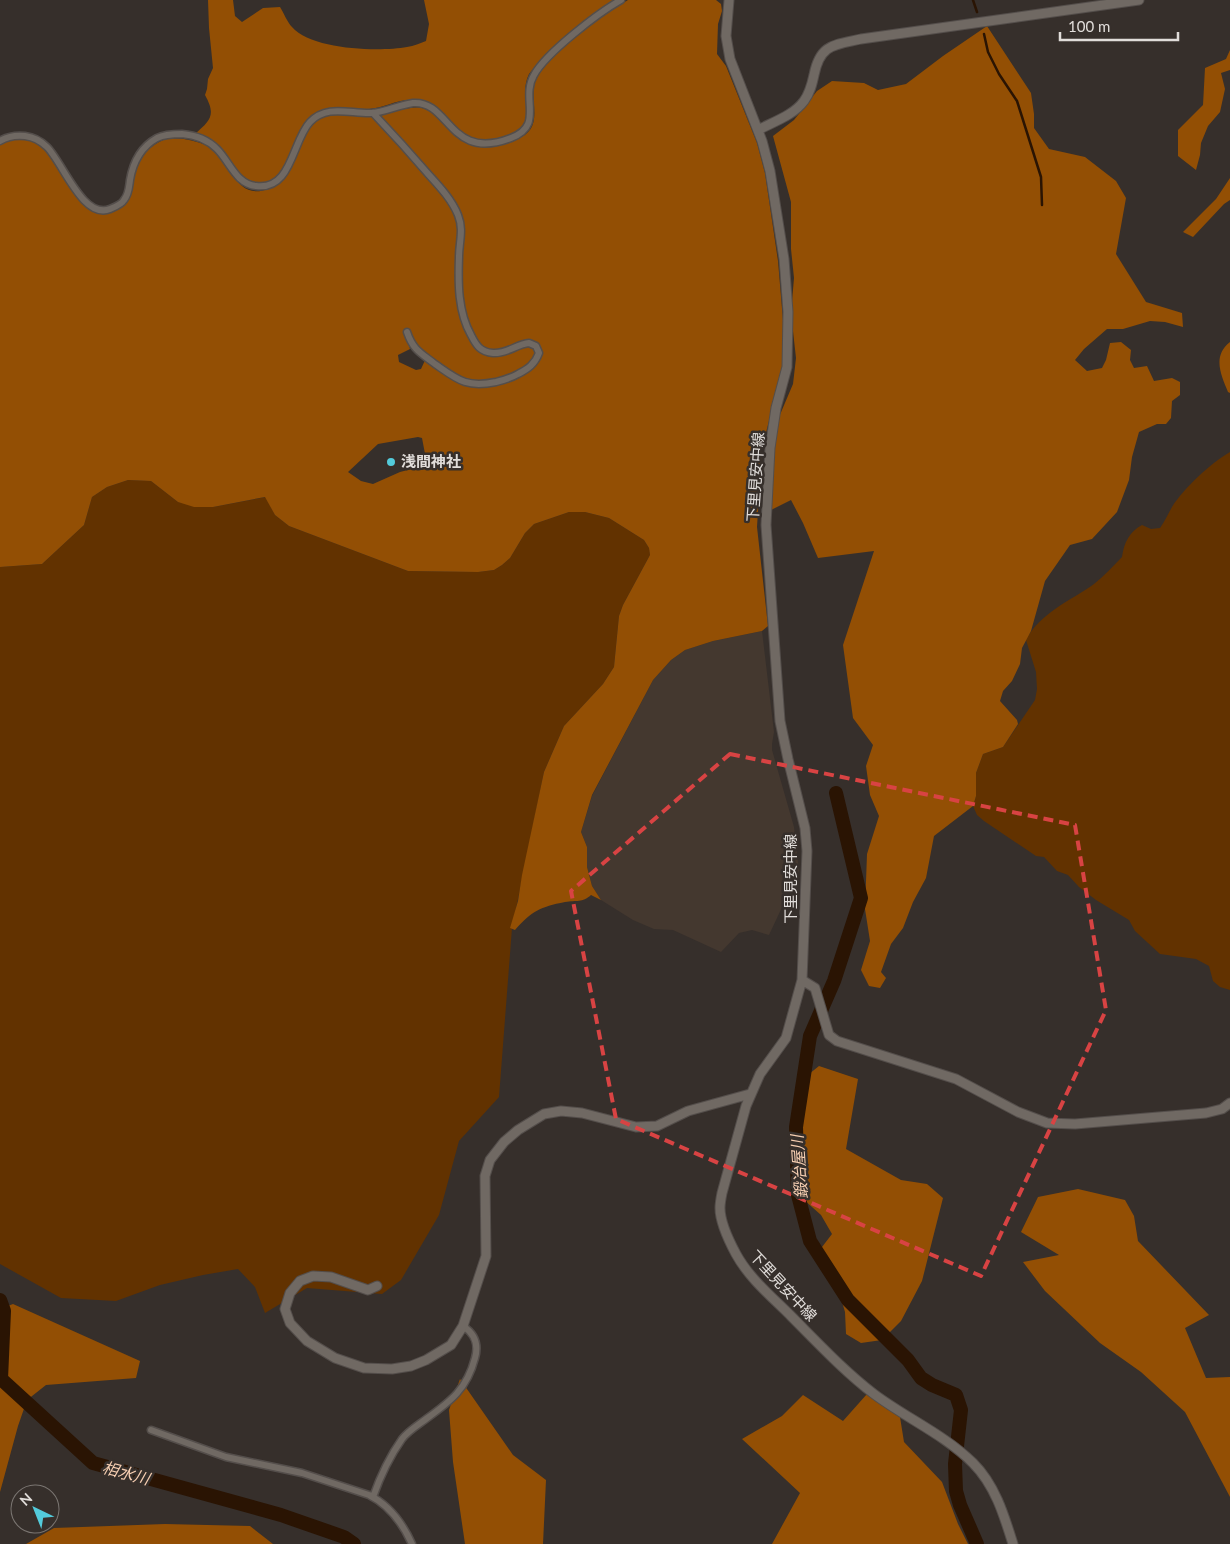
<svg xmlns="http://www.w3.org/2000/svg" width="1230" height="1544" font-family="Lato,'Noto Sans JP',sans-serif">
  <style>
    .built { fill: #44382f }
    .green { fill: #623200 }
    .forest { fill: #934f04; fill-rule: evenodd }
    .lines { fill: none; stroke-linecap: round; stroke-linejoin: round }
    .stream { stroke: #2a1403; stroke-width: 2.5 }
    .river { stroke: #2a1403; stroke-width: 14 }
    .street-casing { stroke: #544e4b; stroke-width: 9 }
    .secondary-casing { stroke: #544e4b; stroke-width: 11 }
    .street { stroke: #706963; stroke-width: 6 }
    .secondary { stroke: #706963; stroke-width: 9 }
    .marked { fill: none; stroke: #d84343; stroke-width: 4; stroke-dasharray: 10 6; stroke-linejoin: round }
    .poi-dot { fill: #53cbdb; stroke: #362f2b; stroke-width: 2 }
    .labels { text-anchor: middle; stroke-width: 5; stroke-linejoin: round; paint-order: stroke }
    .poi-label { font-size: 15px; font-weight: bold; fill: #e1ddda; stroke: #362f2b; text-anchor: start }
    .street-label { font-size: 15px; fill: #e1ddda; stroke: #362f2b }
    .water-label { font-size: 16px; font-style: italic; fill: #f6ceb1; stroke: #362f2b }
  </style>
  <rect width="100%" height="100%" fill="#362f2b"/>
  <!-- built -->
  <path class="built" d="M 762,631 L 774,732 L 772,744 L 772,750 L 794,827 L 799,871 L 769,935 L 752,930 L 739,933 L 721,952 L 673,930 L 654,929 L 633,920 L 601,900 L 592,886 L 587,867 L 587,847 L 581,832 L 592,796 L 653,680 L 671,660 L 685,650 L 713,641 Z"/>
  <!-- green -->
  <path class="green" d="M 1230,452 L 1230,990 L 1220,987 L 1213,981 L 1209,966 L 1196,959 L 1160,954 L 1135,931 L 1129,920 L 1096,900 L 1079,887 L 1068,875 L 1057,871 L 1044,857 L 1036,856 L 984,821 L 977,815 L 973,806 L 976,796 L 976,773 L 983,754 L 1003,747 L 1035,700 L 1037,689 L 1036,672 L 1026,640 C 1040,613 1070,601 1094,584 C 1104,576 1113,566 1122,557 C 1124,543 1129,532 1142,525 L 1151,529 L 1160,528 C 1165,521 1168,514 1172,507 C 1184,488 1211,463 1230,452 Z
    M 128,480 L 151,481 L 178,502 L 213,507 L 266,497 L 275,515 L 289,526 L 408,571 L 478,572 L 494,570 L 502,565 L 510,558 L 525,533 L 534,524 L 569,512 L 585,512 L 609,518 L 644,540 L 649,548 L 650,555 L 623,605 L 619,616 L 614,667 L 603,684 L 564,726 L 544,772 L 512,928 L 499,1097 L 459,1141 L 439,1215 L 401,1280 L 382,1294 L 307,1288 L 265,1313 L 255,1287 L 238,1269 L 203,1275 L 160,1285 L 116,1301 L 61,1298 L 0,1264 L 0,567 L 42,564 L 84,525 L 92,497 L 107,487 Z"/>
  <!-- forest -->
  <path class="forest" d="M 208,0 L 233,0 L 235,16 L 242,22 L 263,8 L 280,7 C 284,13 287,22 292,27 C 312,50 379,52 407,47 C 414,46 420,43 426,41 L 429,24 L 424,0 L 614,0 C 587,19 559,37 539,63 C 536,66 532,70 529,74 C 517,98 541,118 512,135 C 505,139 495,141 487,140 C 482,140 476,140 472,139 C 448,130 441,98 410,100 C 396,100 383,108 369,109 C 347,111 326,103 308,119 C 292,134 288,185 262,184 C 235,184 229,151 209,139 C 205,136 200,136 195,134 C 211,120 216,115 205,95 L 207,89 L 208,79 L 213,68 L 209,28 Z
    M 628,0 L 716,0 L 721,4 L 722,11 L 718,24 L 717,54 L 726,66 L 757,143 L 765,173 L 778,261 L 785,344 L 783,367 L 762,448 L 757,527 L 768,626 L 762,631 L 713,641 L 685,650 L 671,660 L 653,680 L 592,795 L 581,832 L 587,847 L 587,867 L 592,886 L 601,900 L 591,895 C 582,903 577,900 565,902 C 540,907 532,911 515,930 L 510,928 L 518,901 L 522,875 L 544,772 L 564,726 L 603,684 L 614,667 L 619,616 L 623,605 L 650,555 L 649,548 L 644,540 L 609,518 L 585,512 L 569,512 L 534,524 L 525,533 L 510,558 L 502,565 L 494,570 L 478,572 L 408,571 L 289,526 L 275,515 L 265,497 L 213,507 L 194,507 L 178,502 L 151,481 L 128,480 L 107,487 L 92,497 L 84,525 L 42,564 L 0,567 L 0,145 C 7,139 12,138 22,139 C 56,142 62,180 82,201 C 86,206 93,209 98,212 L 125,203 C 128,191 130,177 135,166 C 141,154 156,141 169,138 C 174,138 179,139 184,139 C 194,141 204,143 213,149 C 232,162 235,201 268,189 C 303,175 293,127 328,115 C 344,110 364,116 380,114 C 394,113 412,104 425,109 C 432,111 437,117 442,123 C 461,141 474,153 501,144 C 509,142 519,139 526,134 C 543,120 527,95 537,77 C 553,49 600,16 628,0 ZM 406,333 L 427,356 L 421,369 L 416,370 L 399,362 L 398,355 L 410,349 ZM 418,437 L 422,438 L 426,459 L 423,466 L 400,472 L 373,484 L 361,481 L 348,472 L 378,444 Z
    M 987,26 L 1031,93 L 1034,114 L 1034,128 L 1049,149 L 1085,157 L 1116,181 L 1126,198 L 1116,254 L 1146,302 L 1182,313 L 1183,327 L 1165,322 L 1150,321 L 1123,329 L 1107,329 L 1084,349 L 1075,360 L 1087,371 L 1102,368 L 1106,360 L 1110,343 L 1121,342 L 1131,350 L 1130,360 L 1134,368 L 1147,366 L 1154,381 L 1172,378 L 1180,382 L 1180,395 L 1172,401 L 1171,418 L 1166,424 L 1157,424 L 1139,432 L 1132,457 L 1129,480 L 1117,512 L 1092,539 L 1070,545 L 1045,581 L 1031,631 L 1022,648 L 1020,664 L 1012,681 L 1003,691 L 1000,701 L 1017,720 L 1018,724 L 1003,747 L 983,754 L 976,773 L 976,796 L 973,806 L 934,836 L 926,878 L 913,902 L 903,928 L 891,944 L 881,972 L 886,978 L 880,988 L 869,986 L 861,970 L 870,941 L 865,909 L 867,854 L 879,816 L 870,795 L 866,766 L 873,745 L 853,718 L 843,645 L 874,551 L 818,558 L 803,523 L 791,500 L 771,510 L 773,449 L 779,417 L 793,384 L 796,358 L 791,313 L 794,278 L 791,249 L 791,202 L 773,136 L 794,120 L 817,91 L 832,81 L 864,83 L 878,90 L 906,84 L 943,56 Z
    M 1230,50 L 1230,70 L 1221,73 L 1225,89 L 1220,112 L 1208,126 L 1201,143 L 1200,155 L 1196,170 L 1178,156 L 1178,130 L 1203,105 L 1205,68 L 1226,59 Z
    M 1230,178 L 1230,200 L 1224,204 L 1193,237 L 1183,232 L 1216,199 Z
    M 1230,342 L 1230,393 L 1228,392 C 1221,375 1212,356 1230,342 Z
    M 819,1066 L 858,1079 L 846,1149 L 901,1180 L 927,1184 L 943,1198 L 922,1281 L 901,1321 L 882,1340 L 861,1343 L 846,1334 L 845,1312 L 838,1288 L 818,1261 L 822,1247 L 832,1234 L 821,1215 L 794,1191 L 796,1163 L 795,1120 L 804,1078 Z
    M 1078,1189 L 1125,1200 L 1134,1216 L 1138,1241 L 1209,1315 L 1185,1328 L 1206,1378 L 1230,1377 L 1230,1497 L 1185,1412 L 1141,1372 L 1100,1343 L 1045,1291 L 1023,1262 L 1059,1255 L 1021,1232 L 1038,1197 Z
    M 13,1304 L 140,1361 L 136,1378 L 46,1385 L 27,1400 L 18,1426 L 0,1492 L 0,1309 Z
    M 460,1379 L 513,1455 L 546,1480 L 543,1544 L 465,1544 L 453,1462 L 449,1410 Z
    M 867,1394 L 900,1417 L 904,1442 L 942,1482 L 958,1524 L 968,1544 L 772,1544 L 800,1493 L 742,1439 L 782,1416 L 803,1395 L 843,1421 Z
    M 165,1524 L 250,1526 L 273,1544 L 26,1544 L 54,1528 Z"/>
  <g class="lines">
    <!-- stream -->
    <path class="stream" d="M 973,0 L 977,12
      M 984,34 L 988,52 L 999,74 L 1017,101 L 1041,177 L 1042,205"/>
    <!-- river -->
    <path class="river" d="M 836,793 L 861,898 L 834,981 L 810,1036 L 796,1127 L 798,1195 L 810,1241 L 848,1300 L 908,1360 L 921,1378 L 932,1385 L 956,1395 L 961,1410 L 955,1464 L 956,1491 L 960,1505 L 977,1544
      M 0,1300 L 4,1311 L 1,1379 L 93,1463 L 281,1515 L 344,1537 L 354,1544"/>
    <!-- street casing -->
    <g class="street-casing">
      <path id="street" d="M 373,113 C 392,133 411,154 429,175 C 440,187 452,200 458,215 C 464,230 459,242 459,257 C 458,283 458,312 471,335 C 476,345 480,352 493,353 C 507,354 517,344 529,343 L 536,346 L 539,353 C 535,364 528,369 518,374 C 511,378 504,380 496,382 C 466,388 458,380 435,364 C 421,353 413,350 407,332
        M 0,141 C 8,136 15,135 25,136 C 33,137 41,141 47,147 C 63,163 83,220 110,209 C 115,207 122,204 124,200 C 129,194 129,187 130,180 C 133,162 141,147 157,138 C 165,134 174,134 182,134 C 195,135 208,140 217,149 C 230,162 236,184 256,186 C 292,191 292,141 310,122 C 327,104 350,114 372,113 C 385,112 399,105 413,103 C 450,100 449,162 511,138 C 545,125 520,99 534,75 C 546,53 598,13 621,0
        M 151,1430 L 226,1457 L 302,1473 L 369,1495 C 389,1505 403,1524 412,1544
        M 373,1497 C 380,1477 390,1456 402,1439 C 408,1431 418,1425 426,1419 C 451,1401 467,1389 475,1358 C 479,1344 475,1334 463,1326"/>
    </g>
    <!-- secondary casing -->
    <g class="secondary-casing">
      <path id="secondary" d="M 729,0 L 726,36 L 730,59 L 762,141 L 770,171 L 784,259 L 788,312 L 787,367 L 776,408 L 770,448 L 766,525 L 780,721 L 788,759 L 805,828 L 807,851 L 802,980 L 786,1038 L 760,1074 L 746,1106 L 722,1193 C 721,1198 720,1203 720,1208 C 720,1223 729,1241 736,1254 C 749,1278 772,1297 791,1316 C 818,1343 844,1371 874,1394 C 906,1418 945,1435 973,1463 C 995,1485 1004,1515 1013,1544
        M 758,130 C 773,122 794,115 804,101 C 810,93 812,84 814,75 C 820,44 834,45 861,39 L 1139,0
        M 802,980 L 815,988 L 829,1035 L 837,1041 L 956,1079 L 1018,1112 L 1047,1123 L 1075,1124 L 1206,1113 L 1222,1109 L 1230,1103
        M 377,1286 L 368,1290 L 331,1277 L 313,1276 L 300,1281 L 290,1293 L 285,1309 L 290,1323 L 307,1341 L 335,1358 L 364,1368 L 392,1369 L 411,1366 L 426,1360 L 451,1345 L 463,1326 L 486,1256 L 485,1176 L 490,1160 L 504,1142 L 518,1130 L 544,1114 L 561,1111 L 582,1113 L 636,1127 L 657,1126 L 688,1111 L 750,1094"/>
    </g>
    <!-- street -->
    <use href="#street" class="street"/>
    <!-- secondary -->
    <use href="#secondary" class="secondary"/>
  </g>
  <!-- marked area -->
  <path class="marked" d="M 730,754 L 1075,825 L 1106,1010 L 981,1276 L 616,1119 L 571,891 Z"/>
  <!-- markers -->
  <circle class="poi-dot" cx="391" cy="462" r="5"/>
  <g class="labels">
    <!-- poi labels -->
    <g class="poi-label">
      <text x="401" y="467">浅間神社</text>
    </g>
    <!-- street labels -->
    <g class="street-label">
      <text transform="translate(756 477) rotate(-86)" y="5">下里見安中線</text>
      <text transform="translate(791 879) rotate(-90)" y="5">下里見安中線</text>
      <text transform="translate(783 1286) rotate(47)" y="5">下里見安中線</text>
    </g>
    <!-- water labels -->
    <g class="water-label">
      <text transform="translate(799 1167) rotate(-94)" y="6">鍛冶屋川</text>
      <text transform="translate(126 1473) rotate(15)" y="6">相水川</text>
    </g>
  </g>
  <!-- north arrow -->
  <g transform="translate(35 1509) rotate(317)"><circle r="24" fill="#362f2b" stroke="#7a7571"/>
  <path d="M0-4L9 19L0 12L-9 19Z" fill="#53cbdb"/>
  <text y="-8" font-size="14" font-weight="bold" text-anchor="middle" fill="#e1ddda">N</text>
  </g>
  <!-- scale -->
  <path d="M1060 32v8h118v-8" fill="none" stroke="#e1ddda" stroke-width="2.5"/>
  <text x="1068" y="32" font-size="15" fill="#e1ddda" stroke="#362f2b" stroke-width="4" paint-order="stroke">100 m</text>
</svg>
